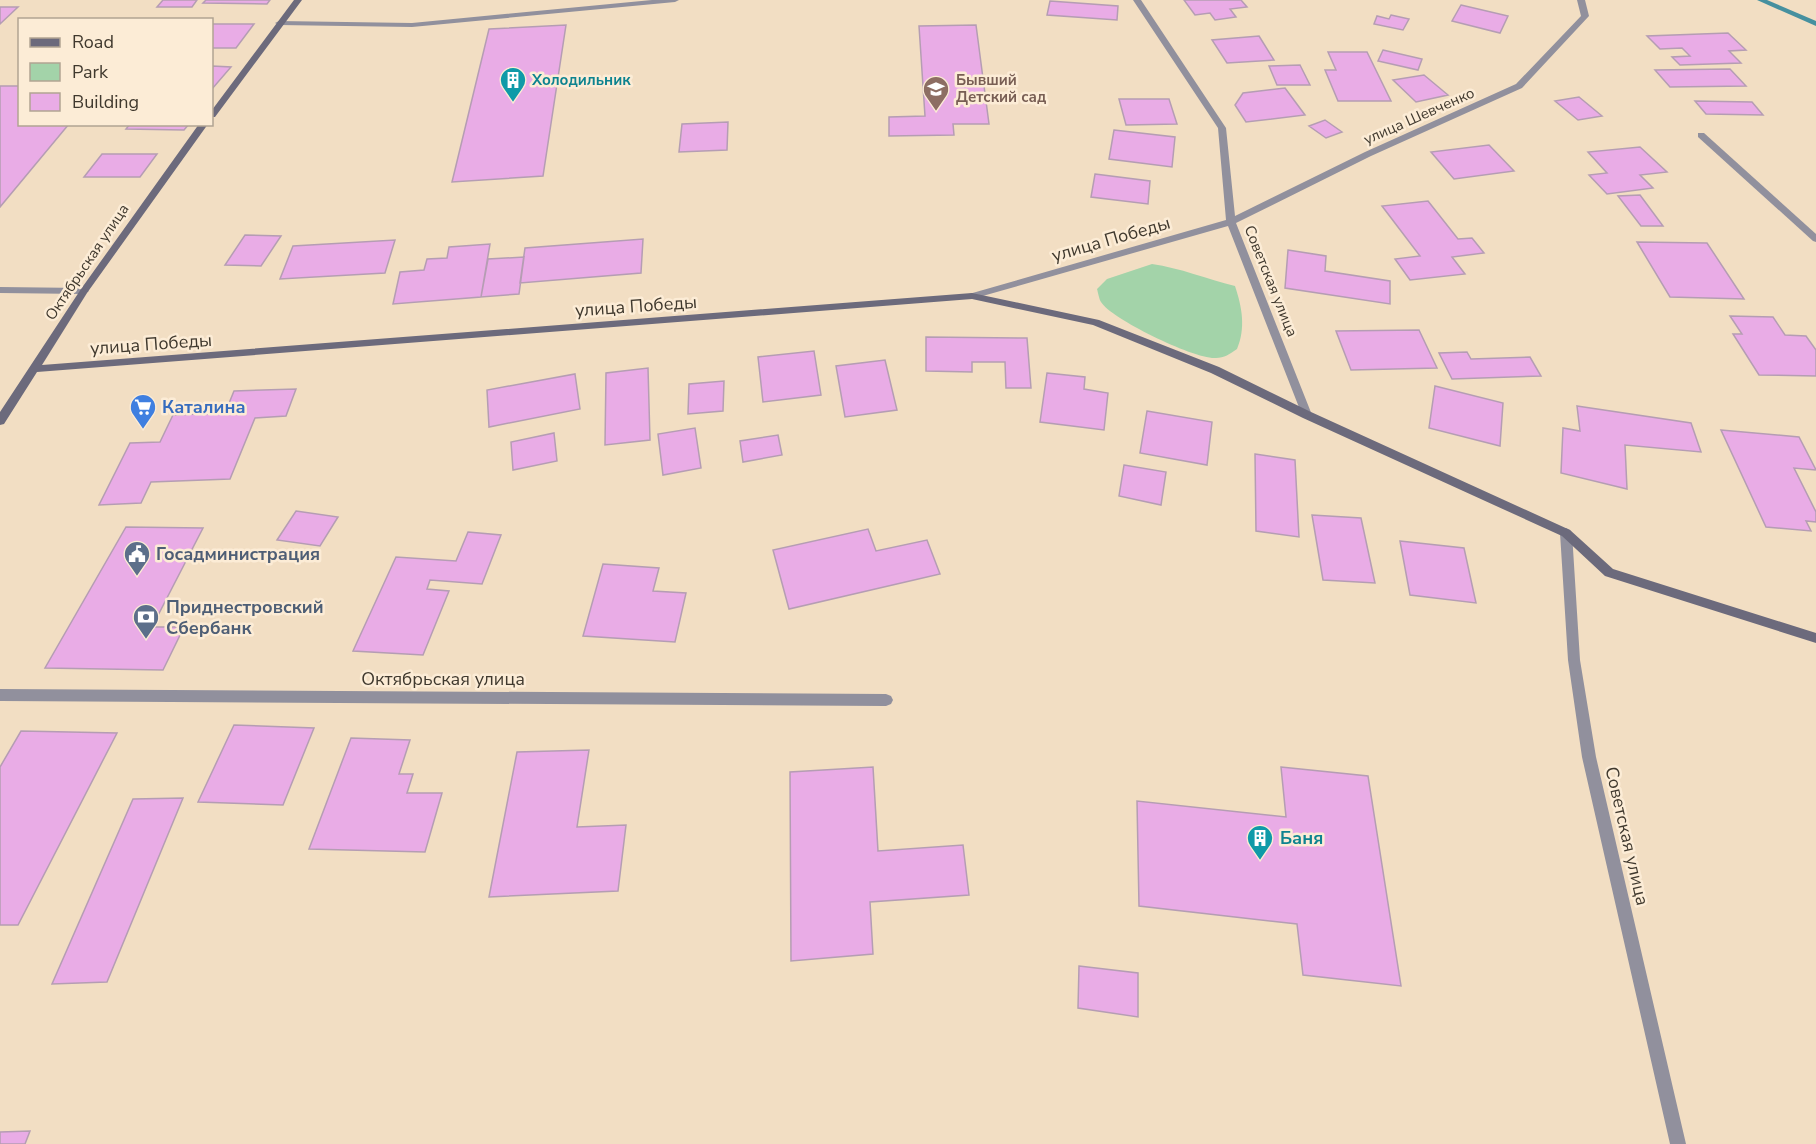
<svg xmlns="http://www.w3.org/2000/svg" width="1816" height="1144" font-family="'Nunito Sans',sans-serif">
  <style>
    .green { fill: #a3d3a9 }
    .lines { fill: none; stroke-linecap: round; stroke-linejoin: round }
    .stream { fill: #46909f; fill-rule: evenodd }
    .building { fill: #e9ace6; stroke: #b59db3; stroke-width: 1.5 }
    .lane { fill: #91909d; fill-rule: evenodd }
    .street { fill: #91909d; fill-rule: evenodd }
    .secondary { fill: #6c6a7c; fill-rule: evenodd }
    .labels { text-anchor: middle; stroke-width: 5; stroke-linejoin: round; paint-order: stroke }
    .far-culture-label { font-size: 15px; font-weight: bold; fill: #0d838f; stroke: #fcecd6; text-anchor: start }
    .far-education-label { font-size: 15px; font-weight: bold; fill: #785e54; stroke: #fcecd6; text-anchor: start }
    .far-street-label { font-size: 15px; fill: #40392e; stroke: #fcecd6 }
    .street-label { font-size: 18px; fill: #40392e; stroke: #fcecd6 }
    .shop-label { font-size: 18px; font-weight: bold; fill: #366cbe; stroke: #fcecd6; text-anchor: start }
    .service-label { font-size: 18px; font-weight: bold; fill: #4e5e75; stroke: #fcecd6; text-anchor: start }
    .culture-label { font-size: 18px; font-weight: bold; fill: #0d838f; stroke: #fcecd6; text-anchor: start }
  </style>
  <rect width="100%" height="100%" fill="#f2dec3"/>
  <!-- green -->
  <path class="green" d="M 1152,264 C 1180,268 1207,279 1235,286 C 1242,307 1246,328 1237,349 C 1230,354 1224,358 1216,358 C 1196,360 1111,319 1101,302 C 1099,299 1098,292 1097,289 L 1107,279 Z"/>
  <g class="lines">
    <!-- stream -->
    <path class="stream" d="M 1757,0 L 1767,0 L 1816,21 L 1816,26 Z"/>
  </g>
  <!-- building -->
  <path class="building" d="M 163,0 L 197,0 L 192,7 L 157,7 Z
    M 206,0 L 270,0 L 267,4 L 203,3 Z
    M 1184,0 L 1241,0 L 1247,7 L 1230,9 L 1236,17 L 1215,20 L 1210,13 L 1195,15 Z
    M 1050,1 L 1118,6 L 1117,20 L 1047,15 Z
    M 1461,5 L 1508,16 L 1500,33 L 1452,21 Z
    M 0,7 L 18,7 L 0,24 Z
    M 1391,15 L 1409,19 L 1403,30 L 1374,24 L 1377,16 L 1389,19 Z
    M 212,24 L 254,24 L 236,48 L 212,48 Z
    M 566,25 L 543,176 L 452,182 L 489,29 Z
    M 976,25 L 989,124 L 953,124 L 954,135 L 889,136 L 889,117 L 925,116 L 919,26 Z
    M 1728,33 L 1746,50 L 1729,51 L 1741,63 L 1680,65 L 1672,57 L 1690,56 L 1682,48 L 1660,49 L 1647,36 Z
    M 1259,36 L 1274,60 L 1227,63 L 1212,40 Z
    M 1383,50 L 1422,59 L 1418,70 L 1378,61 Z
    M 1328,52 L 1367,52 L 1391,101 L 1338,101 L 1325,70 L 1336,70 Z
    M 1300,65 L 1310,85 L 1277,85 L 1269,66 Z
    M 212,66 L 231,67 L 212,89 Z
    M 1730,69 L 1746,86 L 1670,87 L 1655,70 Z
    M 1424,75 L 1448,95 L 1416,102 L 1393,80 Z
    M 0,86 L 20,86 L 20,124 L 69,124 L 0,207 Z
    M 1285,88 L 1305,115 L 1246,122 L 1235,105 L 1243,93 Z
    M 1579,97 L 1602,116 L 1578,120 L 1555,101 Z
    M 1119,99 L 1169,99 L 1177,124 L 1126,125 Z
    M 1695,101 L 1752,102 L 1763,115 L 1706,114 Z
    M 1325,120 L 1342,132 L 1326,138 L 1309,126 Z
    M 728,122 L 727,150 L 679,152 L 682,124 Z
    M 130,124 L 189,124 L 184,130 L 126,129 Z
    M 1114,130 L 1175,137 L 1172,167 L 1109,159 Z
    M 1489,145 L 1514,171 L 1454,179 L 1431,152 Z
    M 1640,147 L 1667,172 L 1640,175 L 1653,188 L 1607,194 L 1589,175 L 1607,173 L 1588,152 Z
    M 102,154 L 157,154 L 140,177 L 84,177 Z
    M 1095,174 L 1150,181 L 1148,204 L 1091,197 Z
    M 1640,195 L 1663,226 L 1641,226 L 1618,196 Z
    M 1428,201 L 1458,239 L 1472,238 L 1484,253 L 1452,257 L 1465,274 L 1410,280 L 1395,259 L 1420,256 L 1382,206 Z
    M 245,235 L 281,236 L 261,266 L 225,265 Z
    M 643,239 L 641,273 L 520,283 L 525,248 Z
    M 395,240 L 385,273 L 280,279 L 293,246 Z
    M 1637,242 L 1707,243 L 1744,299 L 1670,297 Z
    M 490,244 L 481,297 L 393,304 L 400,272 L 424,270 L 427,259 L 447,258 L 449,247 Z
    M 1288,250 L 1326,256 L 1325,271 L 1390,281 L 1390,304 L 1285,288 Z
    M 524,257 L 519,294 L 481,297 L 488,259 Z
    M 1730,316 L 1773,317 L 1785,335 L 1806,336 L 1816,350 L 1816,376 L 1759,375 L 1733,334 L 1742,334 Z
    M 1419,330 L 1437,368 L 1351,370 L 1336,331 Z
    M 926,337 L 1027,338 L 1031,388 L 1006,388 L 1005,362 L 972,362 L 972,372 L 926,371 Z
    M 814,351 L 821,395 L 763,402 L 758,357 Z
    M 1467,352 L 1471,359 L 1530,357 L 1541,376 L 1452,379 L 1439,353 Z
    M 885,360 L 897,410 L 845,417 L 836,366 Z
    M 648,368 L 650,440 L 605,445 L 606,373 Z
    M 1047,373 L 1085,377 L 1084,389 L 1108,393 L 1104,430 L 1040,422 Z
    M 575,374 L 580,409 L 489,427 L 487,390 Z
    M 724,381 L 723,411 L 688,414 L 689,384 Z
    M 1435,386 L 1503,403 L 1500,446 L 1429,428 Z
    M 296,389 L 286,416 L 255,418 L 230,479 L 151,482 L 141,503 L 99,505 L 130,443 L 160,442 L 173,415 L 225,413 L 234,391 Z
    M 1577,406 L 1691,423 L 1701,452 L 1625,445 L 1627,489 L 1561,473 L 1563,428 L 1580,431 Z
    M 1147,411 L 1212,422 L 1207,465 L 1140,453 Z
    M 695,428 L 701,468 L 663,475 L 658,434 Z
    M 1721,430 L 1799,437 L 1816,470 L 1794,468 L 1816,512 L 1816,522 L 1806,521 L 1811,531 L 1766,527 Z
    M 554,433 L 557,461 L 513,470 L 511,442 Z
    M 778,435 L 782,455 L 743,462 L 740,441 Z
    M 1255,454 L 1295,460 L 1299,537 L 1256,531 Z
    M 1124,465 L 1166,472 L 1161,505 L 1119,496 Z
    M 296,511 L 338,517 L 320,546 L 277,540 Z
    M 1312,515 L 1361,518 L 1375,583 L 1323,580 Z
    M 126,527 L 203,528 L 152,627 L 184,627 L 163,670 L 45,668 Z
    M 868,529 L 876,551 L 927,540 L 940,574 L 789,609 L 773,550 Z
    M 468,532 L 501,535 L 482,584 L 430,580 L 427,589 L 449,591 L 423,655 L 353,651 L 396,557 L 456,561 Z
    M 1400,541 L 1464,548 L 1476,603 L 1410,595 Z
    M 603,564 L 659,568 L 653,591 L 686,593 L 675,642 L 583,636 Z
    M 234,725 L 314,728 L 283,805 L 198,802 Z
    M 21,731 L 117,733 L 18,925 L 0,925 L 0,767 Z
    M 351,738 L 410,740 L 399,774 L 413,774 L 407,793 L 442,793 L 425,852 L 309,849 Z
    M 589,750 L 577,827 L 626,825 L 618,891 L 489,897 L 517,752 Z
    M 873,767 L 878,851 L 963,845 L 969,895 L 870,902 L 873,954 L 791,961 L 790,772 Z
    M 1281,767 L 1368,776 L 1401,986 L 1303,975 L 1297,924 L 1139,906 L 1137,801 L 1286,817 Z
    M 183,798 L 107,982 L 52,984 L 133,799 Z
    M 1079,966 L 1138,973 L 1138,1017 L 1078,1008 Z
    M 30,1131 L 25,1144 L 0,1144 L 0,1132 Z"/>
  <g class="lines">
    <!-- lane -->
    <path class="lane" d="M 1698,133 L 1704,133 L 1816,234 L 1816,242 L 1813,241 L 1698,137 Z"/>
    <!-- street -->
    <path class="street" d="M 652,0 L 679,0 L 675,2 L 412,27 L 279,25 L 275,23 L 279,21 L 412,23 Z
      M 1133,0 L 1141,0 L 1226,128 L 1235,216 L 1365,152 L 1516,84 L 1581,16 L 1577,0 L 1585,0 L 1589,16 L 1522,88 L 1371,156 L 1236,223 L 1312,415 L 1307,419 L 1302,415 L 1228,226 L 972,299 L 967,296 L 969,294 L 1226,220 L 1218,128 Z
      M 0,287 L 84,288 L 89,291 L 84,294 L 0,293 Z
      M 1566,528 L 1570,530 L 1572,533 L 1580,660 L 1596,757 L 1686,1144 L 1670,1144 L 1582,757 L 1568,660 L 1560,533 L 1562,530 Z
      M 0,689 L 886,694 L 891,696 L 893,700 L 891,704 L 886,706 L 0,701 Z"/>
    <!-- secondary -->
    <path class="secondary" d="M 294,0 L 302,0 L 215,117 L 212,117 L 212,110 Z
      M 199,124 L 208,124 L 87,293 L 42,365 L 972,293 L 1099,320 L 1219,367 L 1311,412 L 1570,530 L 1613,569 L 1816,633 L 1816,643 L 1605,576 L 1562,536 L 1303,418 L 1211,373 L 1093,325 L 972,299 L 37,372 L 4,424 L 0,425 L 0,412 L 81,289 Z"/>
  </g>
  <!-- icons -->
  <defs>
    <g id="building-pin" transform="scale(1.35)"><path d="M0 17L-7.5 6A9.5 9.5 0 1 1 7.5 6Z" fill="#0f9aa8" stroke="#fcecd6"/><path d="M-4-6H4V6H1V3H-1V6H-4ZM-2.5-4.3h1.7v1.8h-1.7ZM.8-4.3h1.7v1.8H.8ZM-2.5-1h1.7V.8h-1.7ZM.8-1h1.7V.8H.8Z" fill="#fff"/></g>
    <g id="school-pin" transform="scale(1.35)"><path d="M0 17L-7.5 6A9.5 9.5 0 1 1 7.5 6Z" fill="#8d6e63" stroke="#fcecd6"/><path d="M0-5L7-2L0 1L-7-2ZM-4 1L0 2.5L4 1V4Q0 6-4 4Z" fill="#fff"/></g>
    <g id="supermarket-pin" transform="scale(1.35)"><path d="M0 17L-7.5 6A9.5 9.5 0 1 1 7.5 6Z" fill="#3f7fe0" stroke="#fcecd6"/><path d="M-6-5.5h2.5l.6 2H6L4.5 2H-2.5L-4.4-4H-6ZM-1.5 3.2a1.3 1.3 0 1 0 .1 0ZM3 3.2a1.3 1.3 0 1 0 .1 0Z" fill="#fff"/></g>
    <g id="civic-pin" transform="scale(1.35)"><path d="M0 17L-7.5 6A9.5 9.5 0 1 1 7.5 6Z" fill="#5c6f8a" stroke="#fcecd6"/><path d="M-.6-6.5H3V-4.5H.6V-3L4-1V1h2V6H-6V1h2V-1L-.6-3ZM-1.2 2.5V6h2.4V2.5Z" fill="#fff"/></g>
    <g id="bank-pin" transform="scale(1.35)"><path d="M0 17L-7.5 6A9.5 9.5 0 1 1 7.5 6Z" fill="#5c6f8a" stroke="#fcecd6"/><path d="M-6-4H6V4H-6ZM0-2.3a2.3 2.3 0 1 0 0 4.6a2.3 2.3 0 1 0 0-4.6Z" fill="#fff"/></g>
  </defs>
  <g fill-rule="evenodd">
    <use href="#building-pin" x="513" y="80"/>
    <use href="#school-pin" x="936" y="89"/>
    <use href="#supermarket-pin" x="143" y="407"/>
    <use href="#civic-pin" x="137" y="554"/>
    <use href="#bank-pin" x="146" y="617"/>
    <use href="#building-pin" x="1260" y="838"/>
  </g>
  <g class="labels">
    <!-- far-culture labels -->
    <g class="far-culture-label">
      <text x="532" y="85">Холодильник</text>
    </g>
    <!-- far-education labels -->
    <g class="far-education-label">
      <text x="956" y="85">Бывший<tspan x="956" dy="17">Детский сад</tspan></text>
    </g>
    <!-- far-street labels -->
    <g class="far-street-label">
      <text transform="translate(1419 116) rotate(-24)" y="5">улица Шевченко</text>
      <text transform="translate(87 262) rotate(-56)" y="5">Октябрьская улица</text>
      <text transform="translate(1271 281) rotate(68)" y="5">Советская улица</text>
    </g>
    <!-- street labels -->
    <g class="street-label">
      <text transform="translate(1111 239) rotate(-16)" y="6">улица Победы</text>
      <text transform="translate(636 306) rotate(-4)" y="6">улица Победы</text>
      <text transform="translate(151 344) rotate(-4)" y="6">улица Победы</text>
      <text x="443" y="685">Октябрьская улица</text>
      <text transform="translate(1627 836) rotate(77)" y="6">Советская улица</text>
    </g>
    <!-- shop labels -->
    <g class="shop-label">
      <text x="162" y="413">Каталина</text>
    </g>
    <!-- service labels -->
    <g class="service-label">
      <text x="156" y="560">Госадминистрация</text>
      <text x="166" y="613">Приднестровский<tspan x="166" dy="21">Сбербанк</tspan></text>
    </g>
    <!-- culture labels -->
    <g class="culture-label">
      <text x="1280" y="844">Баня</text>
    </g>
  </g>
  <!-- legend -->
  <rect x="18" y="18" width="195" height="108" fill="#fcecd6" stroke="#b1a493" stroke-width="1.5"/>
  <rect x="30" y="38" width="30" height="9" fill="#6c6a7c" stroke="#b1a493" stroke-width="1.5"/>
  <text x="72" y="48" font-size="18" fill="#40392e">Road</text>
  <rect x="30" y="63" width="30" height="18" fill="#a3d3a9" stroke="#b1a493" stroke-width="1.5"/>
  <text x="72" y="78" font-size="18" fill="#40392e">Park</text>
  <rect x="30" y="93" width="30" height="18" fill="#e9ace6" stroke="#b1a493" stroke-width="1.5"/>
  <text x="72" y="108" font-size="18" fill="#40392e">Building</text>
</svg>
